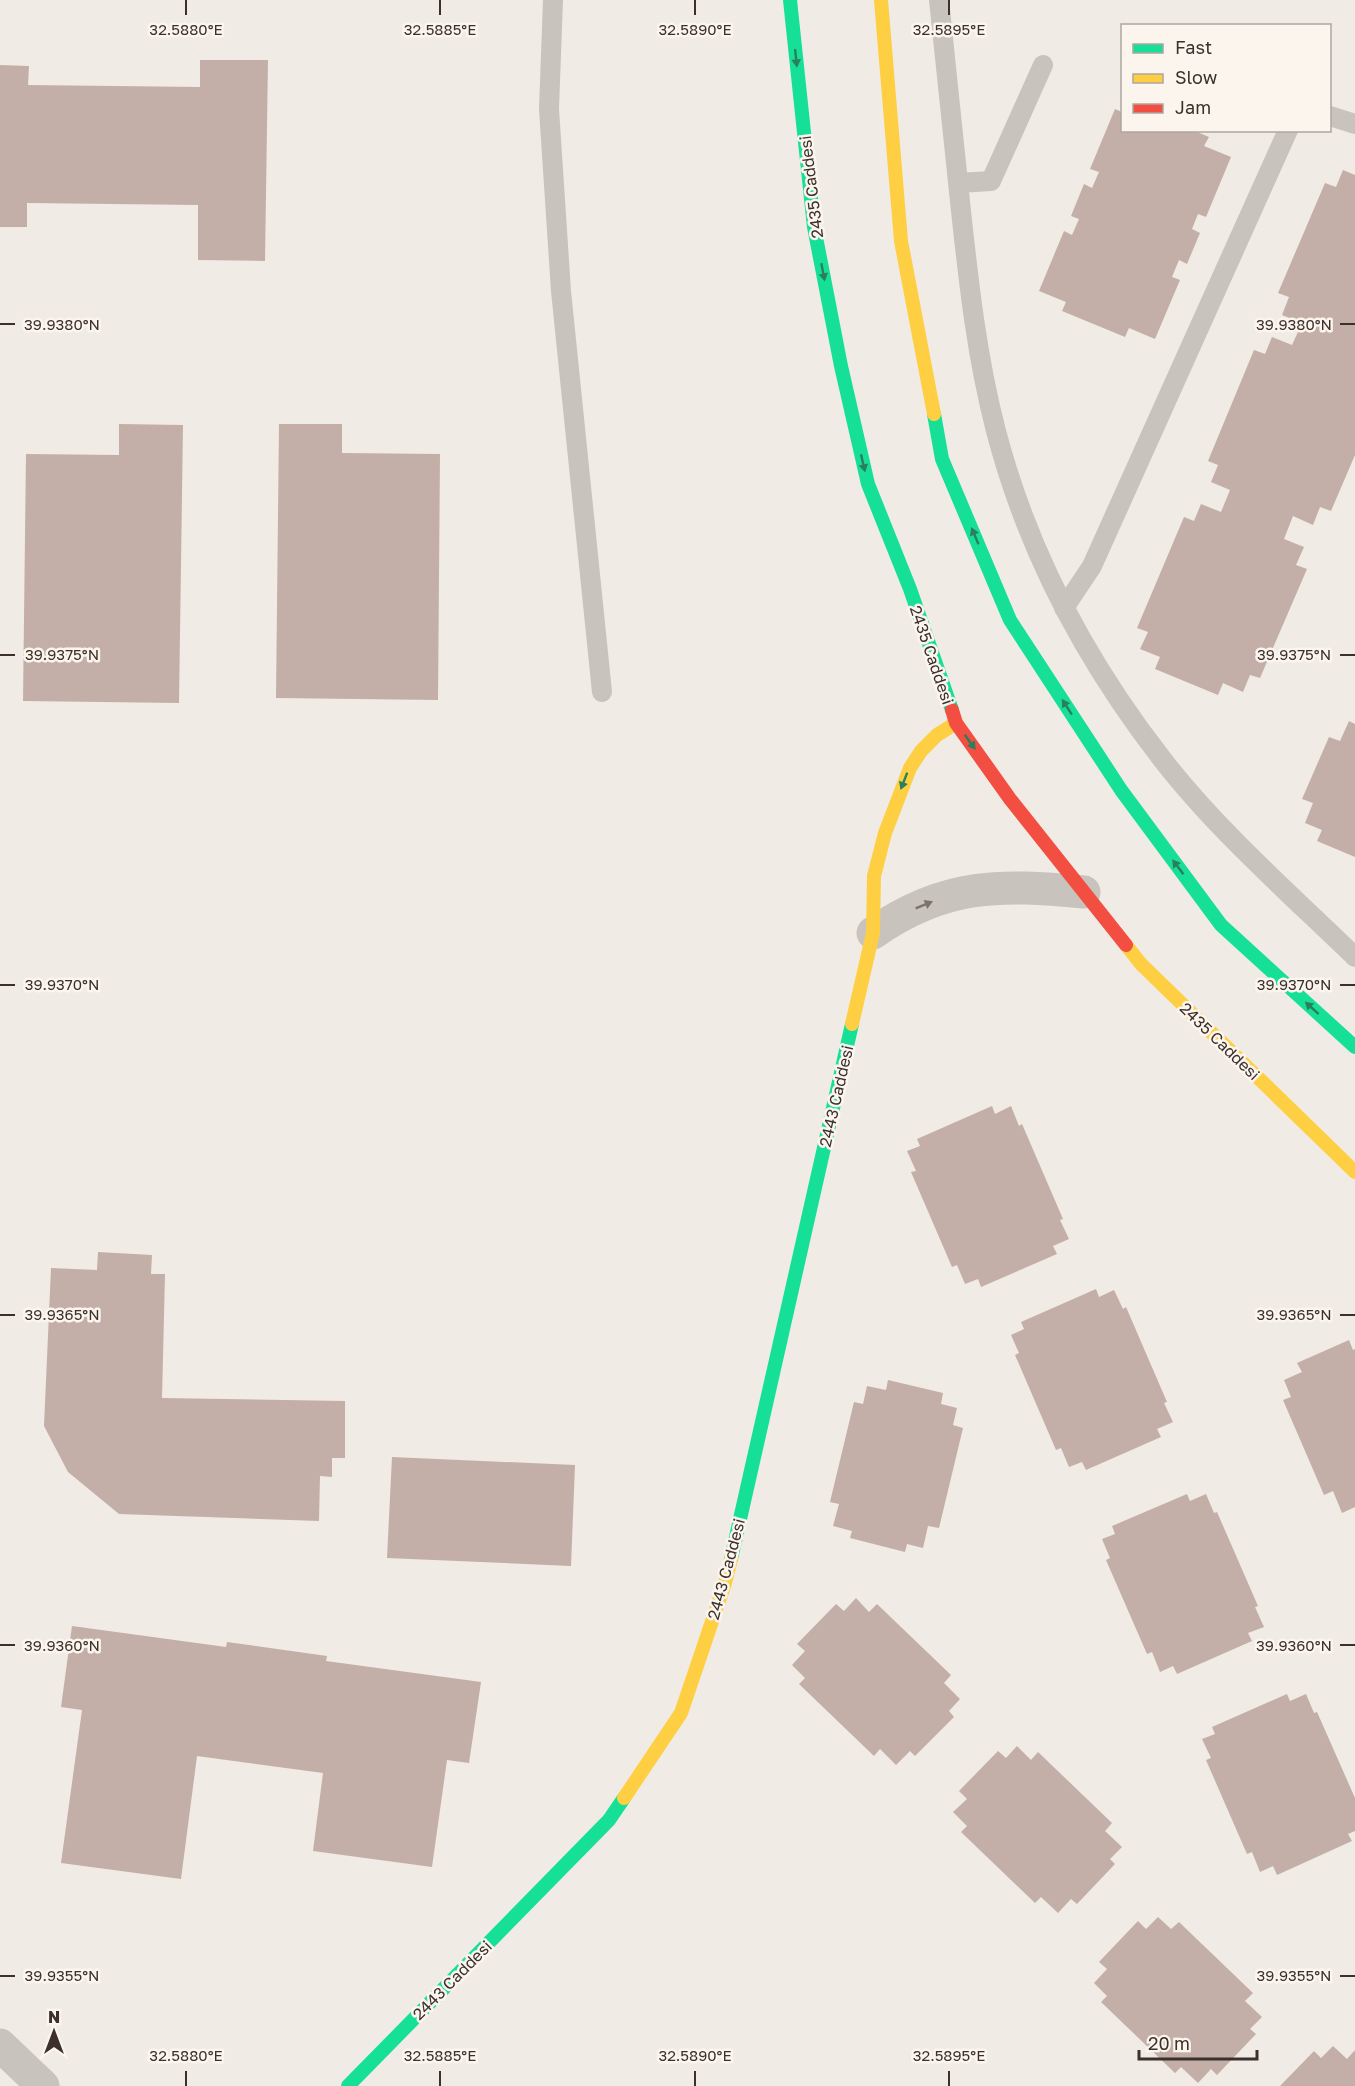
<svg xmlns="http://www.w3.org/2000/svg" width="1355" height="2086" font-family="'Golos Text',sans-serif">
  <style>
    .building { fill: #c3afa7 }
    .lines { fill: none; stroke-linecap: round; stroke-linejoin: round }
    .lane { stroke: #c9c3be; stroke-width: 20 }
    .street { stroke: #c9c3be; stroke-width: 33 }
    .fast { stroke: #16e098; stroke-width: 14 }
    .slow { stroke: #ffcf43; stroke-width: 14 }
    .jam { stroke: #f24e42; stroke-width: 14 }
    .oneway { fill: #2a7f5c }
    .oneway2 { fill: #7b726d }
    .ticks { fill: none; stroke: #3b302b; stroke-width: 2 }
    .labels { text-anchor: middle; stroke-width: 5; stroke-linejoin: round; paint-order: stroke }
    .street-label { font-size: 16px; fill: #3b302b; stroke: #fbf5ee }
    .ticks-label { font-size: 15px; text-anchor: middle; fill: #3b302b; stroke: #fbf5ee; stroke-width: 5; stroke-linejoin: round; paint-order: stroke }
  </style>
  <rect width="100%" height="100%" fill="#f0ebe5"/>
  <!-- building -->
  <path class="building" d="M 200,60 L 268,60 L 265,261 L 198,260 L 198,205 L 27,203 L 27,227 L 0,227 L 0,65 L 29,66 L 28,85 L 200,87 Z
    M 1115,109 L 1122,112 L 1122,130 L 1193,130 L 1209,137 L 1204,146 L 1231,157 L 1206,217 L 1198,214 L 1192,229 L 1200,233 L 1187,264 L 1179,260 L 1172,277 L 1180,280 L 1155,339 L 1129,328 L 1125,337 L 1062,311 L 1066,302 L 1039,291 L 1064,231 L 1072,235 L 1079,219 L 1071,216 L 1084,184 L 1092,188 L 1099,172 L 1090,169 Z
    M 1343,170 L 1355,175 L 1355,455 L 1331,511 L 1320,507 L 1313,525 L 1293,516 L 1284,539 L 1304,547 L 1296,565 L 1307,569 L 1260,678 L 1250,675 L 1243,692 L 1223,683 L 1218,695 L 1155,669 L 1160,657 L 1140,649 L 1148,632 L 1137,628 L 1184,517 L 1194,521 L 1201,504 L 1221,512 L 1230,490 L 1211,482 L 1218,465 L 1208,461 L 1254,350 L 1265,354 L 1272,337 L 1292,345 L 1302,323 L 1282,315 L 1289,297 L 1278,293 L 1325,183 L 1336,187 Z
    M 119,424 L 183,425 L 179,703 L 23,701 L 26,454 L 119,455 Z
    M 279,424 L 342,424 L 342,453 L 440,454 L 438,700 L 276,698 Z
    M 1349,721 L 1355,724 L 1355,857 L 1317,841 L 1322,830 L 1305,823 L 1313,803 L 1302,799 L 1329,737 L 1340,741 Z
    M 992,1106 L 995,1114 L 1011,1106 L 1019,1126 L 1022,1124 L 1063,1219 L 1060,1220 L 1069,1239 L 1053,1246 L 1057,1254 L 981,1287 L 978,1279 L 965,1284 L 957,1265 L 952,1267 L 911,1172 L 916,1171 L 907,1151 L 920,1146 L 917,1139 Z
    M 98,1252 L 152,1255 L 151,1274 L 165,1274 L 162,1398 L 345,1401 L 345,1458 L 332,1458 L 332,1477 L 320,1476 L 319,1521 L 119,1514 L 68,1472 L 44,1426 L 51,1268 L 97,1270 Z
    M 1096,1289 L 1099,1297 L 1114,1290 L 1123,1309 L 1126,1307 L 1167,1402 L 1164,1403 L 1173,1422 L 1157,1429 L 1161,1437 L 1086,1470 L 1082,1462 L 1069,1467 L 1061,1448 L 1056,1450 L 1015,1355 L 1019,1353 L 1011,1335 L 1024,1329 L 1021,1322 Z
    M 1349,1340 L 1353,1350 L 1355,1349 L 1355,1507 L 1342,1513 L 1333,1491 L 1324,1495 L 1283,1400 L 1291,1397 L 1284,1380 L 1302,1372 L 1297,1363 Z
    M 888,1380 L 943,1393 L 941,1404 L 957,1408 L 953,1425 L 963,1428 L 939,1528 L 928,1526 L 923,1548 L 907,1544 L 905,1552 L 850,1538 L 852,1531 L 833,1526 L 839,1504 L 830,1502 L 854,1402 L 863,1404 L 867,1386 L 886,1390 Z
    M 392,1457 L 575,1465 L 571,1566 L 387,1558 Z
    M 1187,1494 L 1190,1501 L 1206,1494 L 1214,1513 L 1217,1512 L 1258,1606 L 1255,1607 L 1264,1627 L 1248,1633 L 1252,1641 L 1177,1674 L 1173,1666 L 1160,1672 L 1152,1652 L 1147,1654 L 1106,1560 L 1110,1558 L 1102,1539 L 1115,1534 L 1112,1526 Z
    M 856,1598 L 869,1612 L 877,1604 L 951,1675 L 944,1683 L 960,1699 L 949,1711 L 954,1717 L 915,1756 L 910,1751 L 896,1765 L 880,1749 L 874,1756 L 799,1684 L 805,1678 L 792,1665 L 805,1651 L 797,1644 L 836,1604 L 844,1611 Z
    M 72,1626 L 226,1647 L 227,1642 L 327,1656 L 326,1661 L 481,1682 L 469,1763 L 447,1760 L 432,1867 L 313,1851 L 323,1773 L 197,1756 L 181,1879 L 61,1863 L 82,1710 L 61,1707 Z
    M 1287,1694 L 1290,1701 L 1306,1694 L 1314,1713 L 1317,1712 L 1355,1798 L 1355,1831 L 1348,1834 L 1352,1841 L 1277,1875 L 1273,1866 L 1260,1872 L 1252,1852 L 1247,1854 L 1206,1760 L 1211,1758 L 1202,1739 L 1215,1734 L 1212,1727 Z
    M 1017,1746 L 1031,1760 L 1038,1752 L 1112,1823 L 1105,1831 L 1122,1847 L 1110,1859 L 1115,1864 L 1077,1904 L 1071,1899 L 1058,1913 L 1041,1897 L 1035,1903 L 961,1832 L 967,1826 L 953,1812 L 967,1799 L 959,1791 L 998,1751 L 1006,1758 Z
    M 1158,1917 L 1171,1929 L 1179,1922 L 1253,1993 L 1245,2001 L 1262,2017 L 1250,2029 L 1256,2034 L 1217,2075 L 1211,2069 L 1198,2083 L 1181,2067 L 1175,2073 L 1101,2002 L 1107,1996 L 1094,1983 L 1107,1969 L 1099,1962 L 1138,1921 L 1146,1929 Z
    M 1333,2046 L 1347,2059 L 1355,2050 L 1355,2086 L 1280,2086 L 1314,2051 L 1321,2058 Z"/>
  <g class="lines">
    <!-- lane -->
    <path class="lane" d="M 553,0 L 549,109 L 561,291 L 602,692
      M 939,0 C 946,70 954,141 961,211 C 969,285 977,358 996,431 C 1027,550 1086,661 1162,759 C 1218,831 1289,893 1355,957
      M 1330,116 L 1355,124
      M 958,183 L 991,181 L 1043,65
      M 1064,608 L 1092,566 L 1288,130"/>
    <!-- street -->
    <path class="street" d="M 873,933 C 944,883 1001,884 1084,892
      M 0,2045 L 43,2086"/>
    <!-- fast -->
    <path class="fast" d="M 790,0 L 814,227 L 841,366 L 868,484 L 910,589 L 952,710
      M 934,414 L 942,459 L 1010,620 L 1121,790 L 1221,925 L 1355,1047
      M 731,1559 L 852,1024
      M 348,2086 L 609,1820 L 624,1798"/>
    <!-- slow -->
    <path class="slow" d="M 881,0 L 901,241 L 934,414
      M 1126,945 L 1141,964 L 1355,1172
      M 852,1024 L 873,933 L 874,876 L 885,833 L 910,768 L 921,751 L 937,735 L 956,723
      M 624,1798 L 681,1713 L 725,1583 L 731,1559"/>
    <!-- jam -->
    <path class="jam" d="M 952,710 L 956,723 L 1010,799 L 1126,945"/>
  </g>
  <!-- one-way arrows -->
  <defs><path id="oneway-solid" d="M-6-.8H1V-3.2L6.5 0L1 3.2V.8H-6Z" transform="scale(1.5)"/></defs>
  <g class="oneway">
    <use href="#oneway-solid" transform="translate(796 58) rotate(84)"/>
    <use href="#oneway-solid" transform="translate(823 272) rotate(79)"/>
    <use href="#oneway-solid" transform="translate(863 463) rotate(77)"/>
    <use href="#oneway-solid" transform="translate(975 536) rotate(-113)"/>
    <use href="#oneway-solid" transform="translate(1067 707) rotate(-123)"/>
    <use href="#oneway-solid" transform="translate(970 742) rotate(54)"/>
    <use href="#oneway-solid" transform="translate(904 781) rotate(111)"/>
    <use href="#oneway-solid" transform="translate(1178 867) rotate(-127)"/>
    <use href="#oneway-solid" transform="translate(1312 1008) rotate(-138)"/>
  </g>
  <use class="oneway2" href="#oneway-solid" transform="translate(924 905) rotate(-22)"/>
  <!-- ticks -->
  <path class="ticks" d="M 186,0 L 186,15M 440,0 L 440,15M 695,0 L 695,15M 949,0 L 949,15M 0,324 L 15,324M 1340,324 L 1355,324M 0,655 L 15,655M 1340,655 L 1355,655M 0,985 L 15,985M 1340,985 L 1355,985M 0,1315 L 15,1315M 1340,1315 L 1355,1315M 0,1645 L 15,1645M 1340,1645 L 1355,1645M 0,1976 L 15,1976M 1340,1976 L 1355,1976M 186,2071 L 186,2086M 440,2071 L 440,2086M 695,2071 L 695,2086M 949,2071 L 949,2086"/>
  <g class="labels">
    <!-- street labels -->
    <g class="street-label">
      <text transform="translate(811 187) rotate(-97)" y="6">2435 Caddesi</text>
      <text transform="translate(932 655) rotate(71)" y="6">2435 Caddesi</text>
      <text transform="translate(1220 1041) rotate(44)" y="6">2435 Caddesi</text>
      <text transform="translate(836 1096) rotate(-77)" y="6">2443 Caddesi</text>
      <text transform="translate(726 1569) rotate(-75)" y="6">2443 Caddesi</text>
      <text transform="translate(452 1980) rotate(-45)" y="6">2443 Caddesi</text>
    </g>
  </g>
  <g class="ticks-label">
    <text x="186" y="35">32.5880°E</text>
    <text x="440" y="35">32.5885°E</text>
    <text x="695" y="35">32.5890°E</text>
    <text x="949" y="35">32.5895°E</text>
    <text x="62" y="330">39.9380°N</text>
    <text x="1294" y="330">39.9380°N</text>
    <text x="62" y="660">39.9375°N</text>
    <text x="1294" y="660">39.9375°N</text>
    <text x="62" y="990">39.9370°N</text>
    <text x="1294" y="990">39.9370°N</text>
    <text x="62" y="1320">39.9365°N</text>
    <text x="1294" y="1320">39.9365°N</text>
    <text x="62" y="1651">39.9360°N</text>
    <text x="1294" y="1651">39.9360°N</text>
    <text x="62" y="1981">39.9355°N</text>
    <text x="1294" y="1981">39.9355°N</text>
    <text x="186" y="2061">32.5880°E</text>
    <text x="440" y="2061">32.5885°E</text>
    <text x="695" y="2061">32.5890°E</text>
    <text x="949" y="2061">32.5895°E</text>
  </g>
  <!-- legend -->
  <rect x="1121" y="24" width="210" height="108" fill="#fbf5ee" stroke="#aea6a0" stroke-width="1.5"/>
  <rect x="1133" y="44" width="30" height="9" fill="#16e098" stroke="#aea6a0" stroke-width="1.5"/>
  <text x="1175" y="54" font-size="18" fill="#3b302b">Fast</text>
  <rect x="1133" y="74" width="30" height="9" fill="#ffcf43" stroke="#aea6a0" stroke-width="1.5"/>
  <text x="1175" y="84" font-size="18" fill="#3b302b">Slow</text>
  <rect x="1133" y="104" width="30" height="9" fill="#f24e42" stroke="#aea6a0" stroke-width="1.5"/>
  <text x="1175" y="114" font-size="18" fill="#3b302b">Jam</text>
  <!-- north arrow -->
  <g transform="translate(54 2032)" stroke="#fbf5ee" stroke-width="4.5" paint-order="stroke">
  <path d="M0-4.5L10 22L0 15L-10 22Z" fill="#3b302b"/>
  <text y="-9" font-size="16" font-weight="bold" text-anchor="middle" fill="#3b302b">N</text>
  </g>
  <!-- scale -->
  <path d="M1139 2050v9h118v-9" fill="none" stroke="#3b302b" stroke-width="3"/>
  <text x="1148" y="2050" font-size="18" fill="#3b302b" stroke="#fbf5ee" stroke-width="4.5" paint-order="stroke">20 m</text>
</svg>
